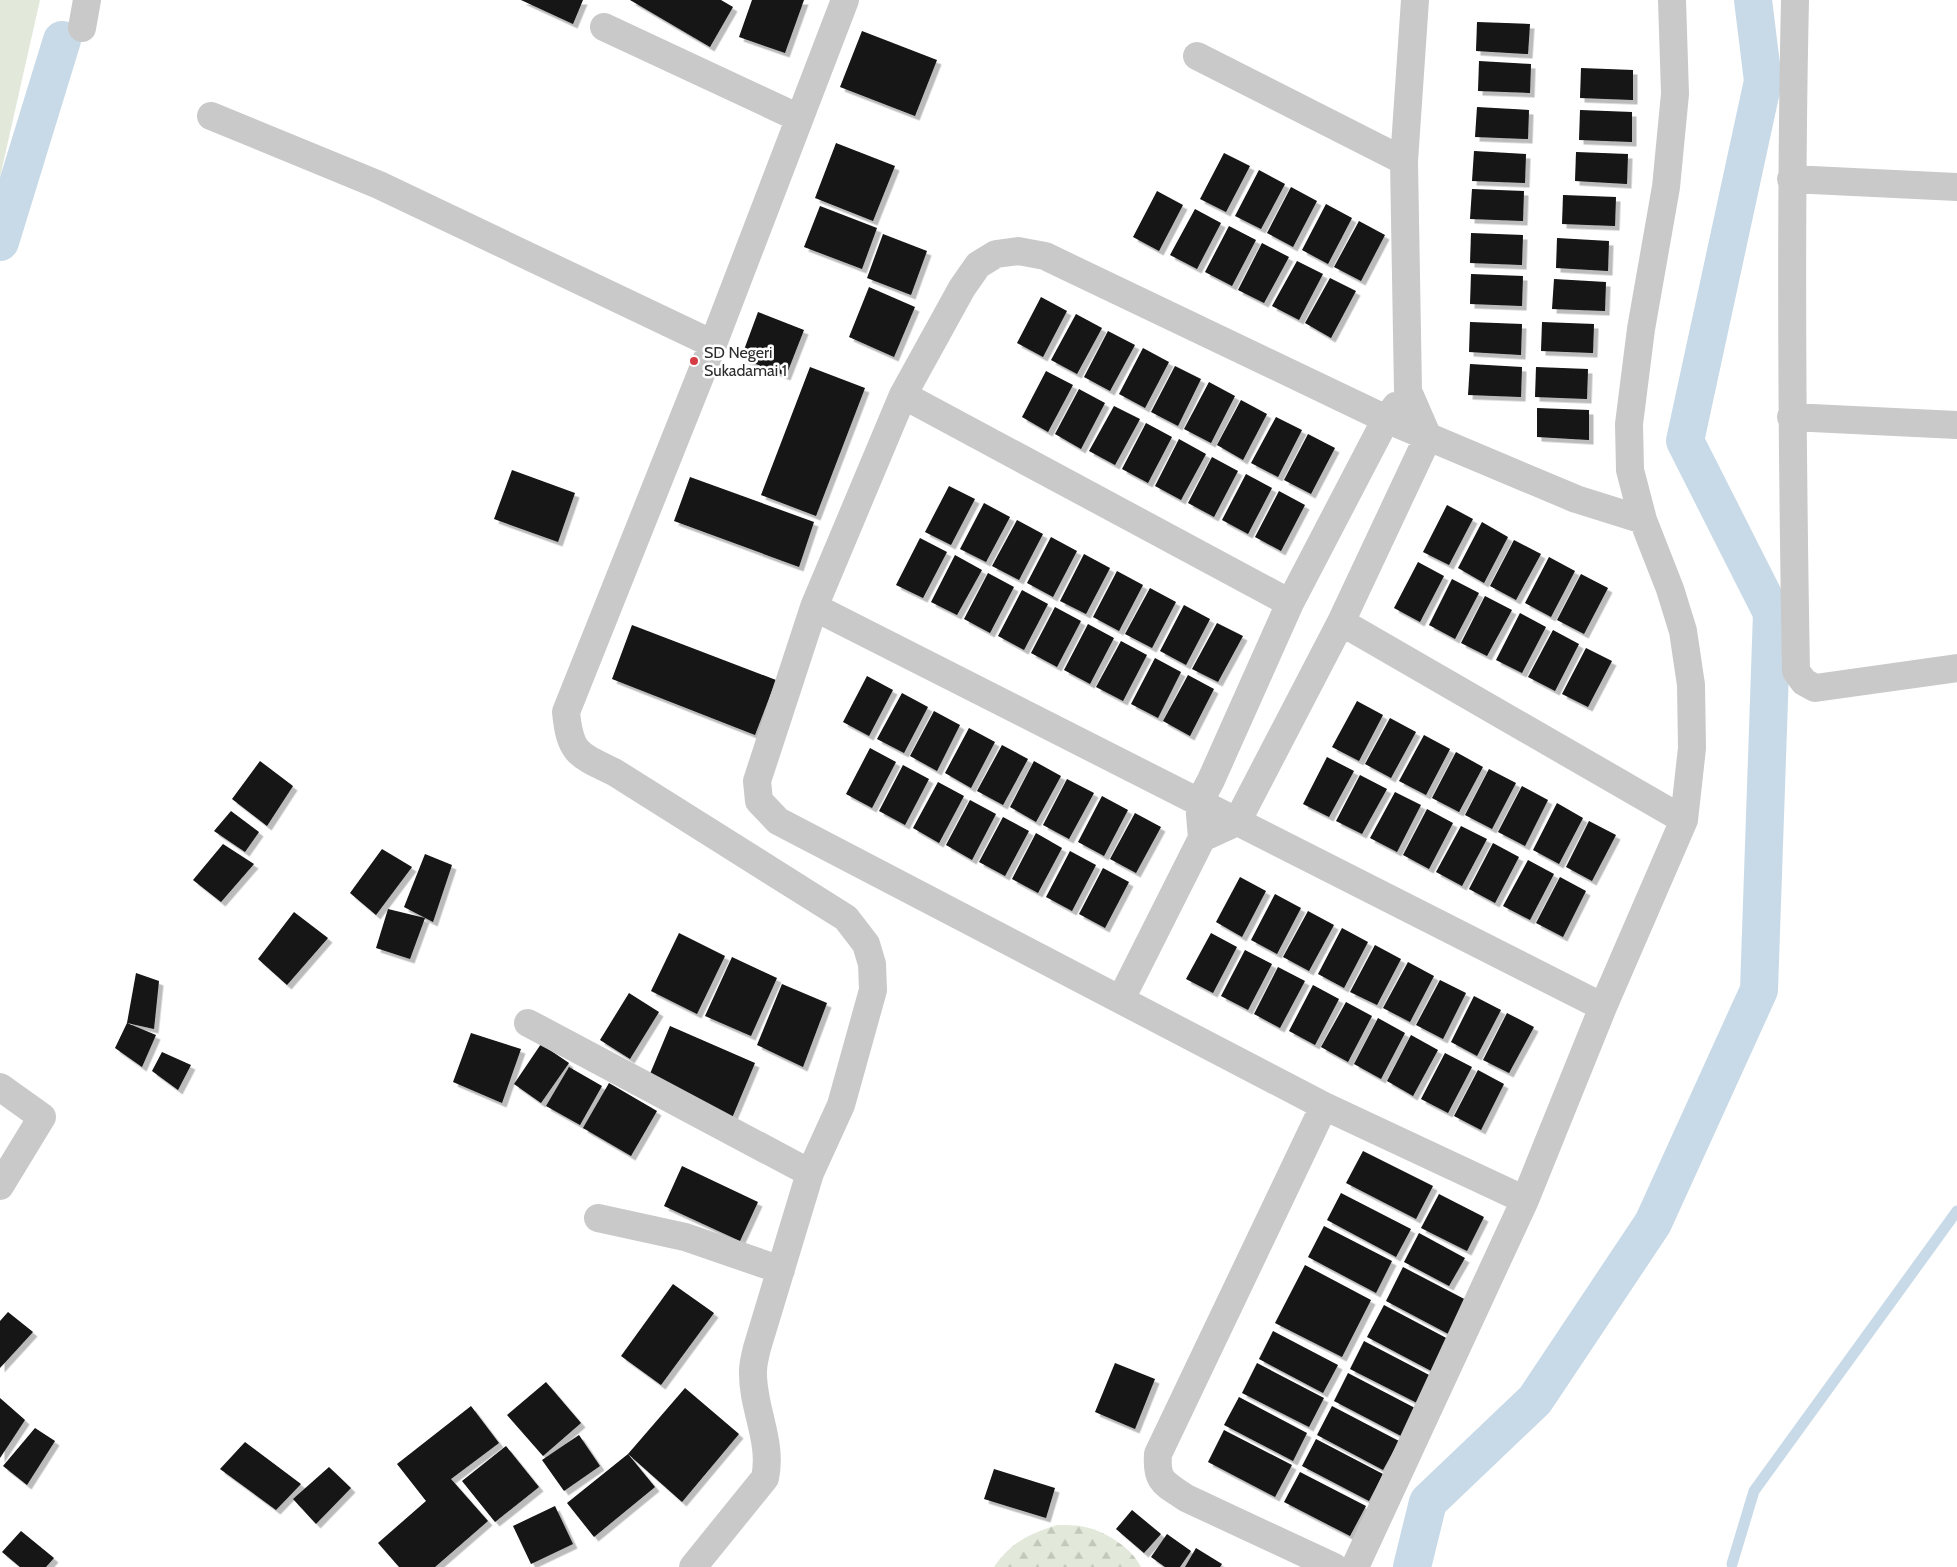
<svg xmlns="http://www.w3.org/2000/svg" width="1957" height="1567" font-family="Cabin,sans-serif">
  <style>
    .forest { fill: url(#forest-firs) }
    .park { fill: #e2e9da }
    .lines { fill: none; stroke-linecap: round; stroke-linejoin: round }
    .stream { stroke: #c8dae7; stroke-width: 11 }
    .canal { stroke: #c8dae7; stroke-width: 38 }
    .building { fill: #131313; filter: url(#shadow) }
    .minor { stroke: #c9c9c9; stroke-width: 28 }
    .poi-dot { fill: #d53c44; stroke: #fff; stroke-width: 2 }
    .labels { text-anchor: middle; stroke-width: 5; stroke-linejoin: round; paint-order: stroke }
    .poi-label { font-size: 16px; fill: #2c2c2c; stroke: #fff; text-anchor: start }
  </style>
  <defs>
    <pattern id="forest-firs" width="22" height="20" patternUnits="userSpaceOnUse" patternTransform="scale(1.25)"><rect width="22" height="20" fill="#e2e9da"/><path d="M5 1l3.5 6h-7zM16 11l3.5 6h-7z" fill="#c2c8bb"/></pattern>
    <filter id="shadow"><feDropShadow dx="4.5" dy="4.5" stdDeviation="0" flood-color="#0004"/></filter>
  </defs>
  <rect width="100%" height="100%" fill="#fff"/>
  <!-- forest -->
  <path class="forest" d="M 1057,1525 C 1066,1525 1076,1525 1085,1527 C 1105,1531 1132,1548 1141,1567 L 994,1567 C 1011,1542 1029,1534 1057,1525 Z"/>
  <!-- park -->
  <path class="park" d="M 0,0 L 40,0 L 0,177 Z"/>
  <g class="lines">
    <!-- stream -->
    <path class="stream" d="M 1732,1564 L 1754,1491 L 1957,1211"/>
    <!-- canal -->
    <path class="canal" d="M 0,242 L 62,40
      M 1412,1567 L 1428,1502 L 1535,1400 L 1653,1223 L 1759,990 L 1772,613 L 1685,441 L 1763,81 L 1753,0"/>
  </g>
  <!-- building -->
  <path class="building" d="M 521,0 L 583,0 L 573,24 Z
    M 630,0 L 721,0 L 733,7 L 710,47 Z
    M 752,0 L 804,0 L 785,53 L 739,37 Z
    M 1477,22 L 1530,24 L 1528,54 L 1476,51 Z
    M 862,31 L 937,60 L 915,116 L 840,87 Z
    M 1479,61 L 1531,64 L 1530,93 L 1478,91 Z
    M 1581,68 L 1633,70 L 1633,100 L 1580,98 Z
    M 1477,107 L 1529,110 L 1528,139 L 1475,137 Z
    M 1580,110 L 1632,112 L 1632,142 L 1579,140 Z
    M 836,143 L 895,166 L 873,221 L 815,198 Z
    M 1474,151 L 1526,154 L 1525,183 L 1472,181 Z
    M 1576,152 L 1628,154 L 1627,184 L 1575,181 Z
    M 1224,153 L 1250,166 L 1226,212 L 1200,199 Z
    M 1259,170 L 1285,184 L 1261,229 L 1235,216 Z
    M 1291,187 L 1317,201 L 1293,247 L 1267,233 Z
    M 1472,189 L 1524,191 L 1523,221 L 1470,219 Z
    M 1157,191 L 1183,205 L 1159,251 L 1133,237 Z
    M 1563,195 L 1616,197 L 1615,226 L 1562,224 Z
    M 1326,204 L 1352,218 L 1328,264 L 1302,250 Z
    M 820,206 L 877,228 L 862,269 L 804,247 Z
    M 1195,209 L 1221,223 L 1197,269 L 1170,255 Z
    M 1359,221 L 1385,235 L 1361,281 L 1334,267 Z
    M 1229,226 L 1256,240 L 1232,286 L 1205,272 Z
    M 1471,233 L 1523,235 L 1522,265 L 1470,263 Z
    M 883,234 L 927,251 L 911,295 L 867,278 Z
    M 1557,238 L 1609,241 L 1608,271 L 1556,268 Z
    M 1262,243 L 1289,257 L 1264,303 L 1238,290 Z
    M 1297,261 L 1323,274 L 1299,320 L 1272,306 Z
    M 1471,274 L 1523,276 L 1522,306 L 1470,304 Z
    M 1330,278 L 1356,291 L 1331,338 L 1305,323 Z
    M 1554,279 L 1606,282 L 1605,311 L 1552,309 Z
    M 869,287 L 915,307 L 894,357 L 849,337 Z
    M 1041,297 L 1067,311 L 1043,357 L 1017,343 Z
    M 758,312 L 804,330 L 786,376 L 741,358 Z
    M 1076,314 L 1102,328 L 1077,374 L 1051,360 Z
    M 1470,322 L 1522,324 L 1521,355 L 1469,352 Z
    M 1542,322 L 1594,324 L 1593,353 L 1541,351 Z
    M 1108,331 L 1135,345 L 1110,391 L 1084,377 Z
    M 1143,348 L 1169,362 L 1145,408 L 1119,394 Z
    M 1470,364 L 1522,367 L 1521,397 L 1468,395 Z
    M 1175,366 L 1201,379 L 1178,426 L 1151,412 Z
    M 810,367 L 865,388 L 816,516 L 761,495 Z
    M 1536,367 L 1588,369 L 1587,399 L 1535,397 Z
    M 1046,371 L 1073,385 L 1048,432 L 1022,417 Z
    M 1209,382 L 1235,396 L 1211,443 L 1184,429 Z
    M 1079,389 L 1105,403 L 1081,449 L 1055,434 Z
    M 1241,400 L 1267,414 L 1243,460 L 1217,445 Z
    M 1114,406 L 1140,419 L 1115,465 L 1089,451 Z
    M 1537,408 L 1589,410 L 1589,440 L 1537,437 Z
    M 1276,417 L 1302,430 L 1278,477 L 1251,463 Z
    M 1146,423 L 1172,437 L 1148,483 L 1122,469 Z
    M 1308,434 L 1335,448 L 1311,494 L 1284,480 Z
    M 1179,439 L 1206,454 L 1181,500 L 1155,486 Z
    M 1212,457 L 1238,471 L 1214,517 L 1188,503 Z
    M 512,470 L 575,493 L 558,542 L 494,519 Z
    M 1246,474 L 1272,488 L 1248,534 L 1222,520 Z
    M 690,477 L 814,522 L 799,567 L 674,521 Z
    M 949,486 L 975,499 L 951,545 L 925,532 Z
    M 1279,491 L 1305,505 L 1281,551 L 1255,537 Z
    M 984,503 L 1010,517 L 986,562 L 960,549 Z
    M 1447,505 L 1473,519 L 1449,565 L 1423,552 Z
    M 1017,520 L 1043,534 L 1019,580 L 992,566 Z
    M 1482,522 L 1508,537 L 1484,583 L 1458,568 Z
    M 1051,537 L 1077,551 L 1053,597 L 1027,583 Z
    M 920,538 L 947,552 L 923,598 L 896,585 Z
    M 1514,540 L 1541,554 L 1516,600 L 1490,586 Z
    M 1084,554 L 1110,568 L 1086,614 L 1060,601 Z
    M 955,555 L 982,570 L 957,615 L 931,602 Z
    M 1549,557 L 1575,571 L 1551,617 L 1525,603 Z
    M 1418,562 L 1444,576 L 1420,622 L 1394,608 Z
    M 1117,571 L 1143,585 L 1119,631 L 1093,617 Z
    M 988,573 L 1014,587 L 990,633 L 964,619 Z
    M 1581,574 L 1608,588 L 1584,634 L 1557,620 Z
    M 1452,579 L 1479,593 L 1455,639 L 1429,625 Z
    M 1150,588 L 1176,602 L 1152,648 L 1125,634 Z
    M 1022,590 L 1048,604 L 1024,650 L 998,636 Z
    M 1485,596 L 1512,610 L 1487,656 L 1461,643 Z
    M 1184,605 L 1210,619 L 1186,665 L 1160,651 Z
    M 1055,607 L 1081,621 L 1057,667 L 1031,653 Z
    M 1520,613 L 1546,627 L 1522,673 L 1496,660 Z
    M 1217,623 L 1243,636 L 1218,682 L 1192,669 Z
    M 1088,624 L 1114,638 L 1090,684 L 1064,670 Z
    M 632,625 L 776,680 L 755,735 L 612,679 Z
    M 1553,630 L 1579,644 L 1555,691 L 1528,677 Z
    M 1121,641 L 1147,655 L 1123,701 L 1096,687 Z
    M 1586,648 L 1612,661 L 1588,707 L 1562,694 Z
    M 1155,658 L 1181,672 L 1158,718 L 1131,704 Z
    M 1188,675 L 1214,689 L 1190,736 L 1163,721 Z
    M 867,676 L 893,690 L 869,736 L 843,722 Z
    M 902,693 L 928,707 L 904,753 L 877,739 Z
    M 1357,701 L 1383,715 L 1359,761 L 1332,747 Z
    M 934,711 L 960,725 L 937,771 L 910,756 Z
    M 1390,718 L 1416,732 L 1391,778 L 1365,764 Z
    M 969,728 L 995,742 L 971,788 L 945,773 Z
    M 1424,735 L 1450,749 L 1426,795 L 1399,781 Z
    M 1002,745 L 1028,759 L 1003,805 L 977,791 Z
    M 870,748 L 896,762 L 872,808 L 846,794 Z
    M 1456,752 L 1483,767 L 1459,812 L 1432,798 Z
    M 1327,757 L 1354,771 L 1329,817 L 1303,804 Z
    M 260,761 L 293,786 L 267,826 L 232,799 Z
    M 1034,761 L 1061,776 L 1036,822 L 1010,807 Z
    M 903,765 L 929,779 L 905,825 L 879,811 Z
    M 1489,769 L 1516,783 L 1492,829 L 1465,815 Z
    M 1360,775 L 1387,789 L 1362,834 L 1336,821 Z
    M 1067,779 L 1094,793 L 1069,839 L 1043,825 Z
    M 938,782 L 964,796 L 939,843 L 913,828 Z
    M 1522,786 L 1548,800 L 1525,846 L 1498,832 Z
    M 1395,792 L 1421,805 L 1397,852 L 1370,838 Z
    M 1102,796 L 1128,810 L 1104,856 L 1078,842 Z
    M 970,800 L 996,814 L 972,860 L 946,845 Z
    M 1557,803 L 1583,818 L 1559,864 L 1533,850 Z
    M 1427,809 L 1453,823 L 1429,869 L 1403,855 Z
    M 231,811 L 259,832 L 245,852 L 214,831 Z
    M 1135,813 L 1161,827 L 1136,873 L 1110,859 Z
    M 1003,817 L 1029,831 L 1005,876 L 979,862 Z
    M 1589,821 L 1616,835 L 1592,881 L 1566,867 Z
    M 1461,826 L 1487,839 L 1462,886 L 1436,872 Z
    M 1036,833 L 1062,848 L 1038,893 L 1012,879 Z
    M 1493,843 L 1519,857 L 1495,903 L 1469,889 Z
    M 223,844 L 254,864 L 221,902 L 193,880 Z
    M 382,849 L 412,867 L 376,915 L 350,893 Z
    M 1070,851 L 1096,865 L 1072,911 L 1046,897 Z
    M 425,854 L 452,865 L 433,922 L 404,907 Z
    M 1528,860 L 1554,874 L 1530,920 L 1503,906 Z
    M 1103,868 L 1129,882 L 1105,928 L 1079,914 Z
    M 1240,877 L 1266,891 L 1242,937 L 1216,922 Z
    M 1560,877 L 1586,891 L 1563,937 L 1536,923 Z
    M 1275,894 L 1301,908 L 1277,954 L 1251,940 Z
    M 388,909 L 425,918 L 410,959 L 376,948 Z
    M 1308,911 L 1334,925 L 1309,971 L 1283,957 Z
    M 294,912 L 328,938 L 287,985 L 258,959 Z
    M 1342,928 L 1368,942 L 1344,988 L 1318,974 Z
    M 679,933 L 725,956 L 697,1014 L 651,991 Z
    M 1211,933 L 1237,947 L 1213,993 L 1186,979 Z
    M 1375,945 L 1401,959 L 1377,1005 L 1350,992 Z
    M 1245,950 L 1272,964 L 1248,1010 L 1221,996 Z
    M 732,957 L 777,978 L 751,1036 L 705,1016 Z
    M 1408,962 L 1434,976 L 1410,1022 L 1383,1008 Z
    M 1278,967 L 1305,981 L 1280,1028 L 1254,1014 Z
    M 136,973 L 159,981 L 154,1029 L 127,1023 L 156,1035 L 142,1067 L 115,1048 L 127,1023 Z
    M 1440,980 L 1466,993 L 1443,1039 L 1416,1025 Z
    M 782,984 L 827,1003 L 803,1067 L 757,1045 Z
    M 1313,985 L 1339,999 L 1315,1045 L 1289,1031 Z
    M 629,993 L 659,1012 L 630,1059 L 600,1040 Z
    M 1474,996 L 1501,1010 L 1477,1056 L 1451,1042 Z
    M 1346,1002 L 1372,1016 L 1348,1062 L 1321,1047 Z
    M 1507,1013 L 1534,1027 L 1509,1073 L 1483,1060 Z
    M 1378,1018 L 1405,1033 L 1381,1079 L 1354,1064 Z
    M 670,1026 L 755,1063 L 732,1118 L 647,1081 Z
    M 471,1033 L 521,1049 L 502,1103 L 453,1082 Z
    M 1411,1035 L 1438,1050 L 1413,1096 L 1387,1081 Z
    M 541,1044 L 569,1063 L 541,1103 L 514,1084 Z
    M 162,1052 L 191,1065 L 178,1090 L 152,1071 Z
    M 1445,1053 L 1472,1067 L 1448,1113 L 1421,1099 Z
    M 569,1067 L 602,1086 L 580,1125 L 546,1106 Z
    M 1478,1070 L 1504,1084 L 1481,1130 L 1454,1116 Z
    M 609,1083 L 657,1111 L 631,1156 L 583,1128 Z
    M 1363,1151 L 1433,1186 L 1416,1219 L 1346,1183 Z
    M 682,1166 L 758,1202 L 740,1241 L 664,1206 Z
    M 1341,1193 L 1411,1229 L 1396,1257 L 1327,1220 Z
    M 1439,1194 L 1484,1217 L 1467,1251 L 1421,1228 Z
    M 1324,1226 L 1392,1261 L 1376,1293 L 1308,1257 Z
    M 1419,1233 L 1465,1258 L 1449,1286 L 1404,1262 Z
    M 1305,1265 L 1371,1300 L 1342,1357 L 1275,1323 Z
    M 1403,1267 L 1472,1303 L 1454,1337 L 1386,1301 Z
    M 673,1284 L 714,1313 L 661,1385 L 621,1356 Z
    M 1384,1305 L 1452,1341 L 1435,1373 L 1367,1337 Z
    M 8,1312 L 33,1332 L 0,1368 L 0,1321 Z
    M 1273,1331 L 1338,1365 L 1323,1393 L 1259,1359 Z
    M 1364,1341 L 1433,1377 L 1419,1404 L 1350,1369 Z
    M 1115,1363 L 1155,1379 L 1135,1429 L 1095,1412 Z
    M 1257,1363 L 1324,1398 L 1309,1427 L 1242,1393 Z
    M 1348,1373 L 1415,1408 L 1401,1436 L 1334,1401 Z
    M 546,1382 L 581,1423 L 543,1456 L 507,1415 Z
    M 685,1388 L 739,1434 L 682,1502 L 628,1454 L 655,1487 L 594,1537 L 567,1503 L 628,1454 Z
    M 1239,1397 L 1307,1433 L 1293,1461 L 1224,1425 Z
    M 0,1398 L 25,1420 L 0,1458 Z
    M 471,1406 L 499,1443 L 451,1479 L 488,1521 L 435,1567 L 399,1567 L 378,1543 L 426,1501 L 397,1464 Z
    M 1332,1406 L 1399,1441 L 1383,1470 L 1317,1435 Z
    M 35,1428 L 55,1441 L 27,1485 L 3,1466 Z
    M 1224,1430 L 1292,1465 L 1275,1497 L 1208,1462 Z
    M 579,1435 L 600,1466 L 564,1491 L 542,1460 Z
    M 1316,1439 L 1383,1474 L 1369,1501 L 1302,1466 Z
    M 245,1442 L 301,1484 L 276,1510 L 220,1469 Z
    M 506,1446 L 539,1487 L 495,1522 L 462,1481 Z
    M 329,1467 L 351,1488 L 316,1524 L 293,1499 Z
    M 994,1469 L 1055,1488 L 1046,1518 L 984,1499 Z
    M 1300,1472 L 1366,1506 L 1350,1536 L 1284,1502 Z
    M 555,1506 L 573,1544 L 531,1564 L 513,1526 Z
    M 1132,1510 L 1161,1534 L 1144,1553 L 1116,1529 Z
    M 21,1531 L 54,1558 L 46,1567 L 20,1567 L 2,1552 Z
    M 1167,1534 L 1191,1551 L 1180,1567 L 1165,1567 L 1151,1557 Z
    M 1196,1548 L 1222,1564 L 1220,1567 L 1185,1567 Z"/>
  <g class="lines">
    <!-- minor -->
    <path class="minor" d="M 1795,0 C 1790,224 1792,448 1796,671 L 1804,682 L 1815,688 L 1957,668
      M 604,27 L 799,118
      M 82,28 L 87,0
      M 1197,56 L 1404,161
      M 211,116 L 379,185 L 713,344
      M 1791,179 L 1957,187
      M 903,395 L 1290,603
      M 1791,417 L 1957,425
      M 814,607 L 1603,1007
      M 1341,622 L 1684,820
      M 1202,838 L 1237,822 L 1341,622 L 1428,437 L 1408,391 L 1404,161 L 1415,0
      M 1121,999 L 1202,838 L 1199,803 L 1211,780 L 1290,603 L 1386,419 L 1396,406
      M 528,1023 L 810,1173
      M 0,1087 L 42,1117 L 0,1186
      M 1324,1106 L 1158,1454 C 1156,1482 1164,1483 1186,1498 L 1334,1567
      M 1525,1200 L 1324,1106 L 778,821 L 759,801 L 757,781 L 814,607 L 903,395 L 962,288 L 978,265 L 996,254 L 1018,251 L 1045,256 L 1386,419 L 1576,499 L 1643,520
      M 598,1218 L 685,1237 L 781,1270
      M 693,1567 L 765,1478 C 773,1441 752,1408 753,1371 C 753,1364 755,1356 757,1348 L 810,1173 L 841,1105 L 873,990 L 872,964 L 866,944 L 846,918 L 614,772 C 578,755 570,753 566,712 L 713,344 L 845,0
      M 1355,1567 L 1525,1200 L 1603,1007 L 1684,820 L 1692,748 L 1691,685 L 1683,631 L 1670,589 L 1643,520 L 1630,470 L 1629,424 L 1641,329 L 1666,187 L 1675,94 L 1672,0"/>
  </g>
  <!-- markers -->
  <circle class="poi-dot" cx="694" cy="361" r="5"/>
  <g class="labels">
    <!-- poi labels -->
    <g class="poi-label">
      <text x="704" y="358">SD Negeri<tspan x="704" dy="18">Sukadamai 1</tspan></text>
    </g>
  </g>
</svg>
